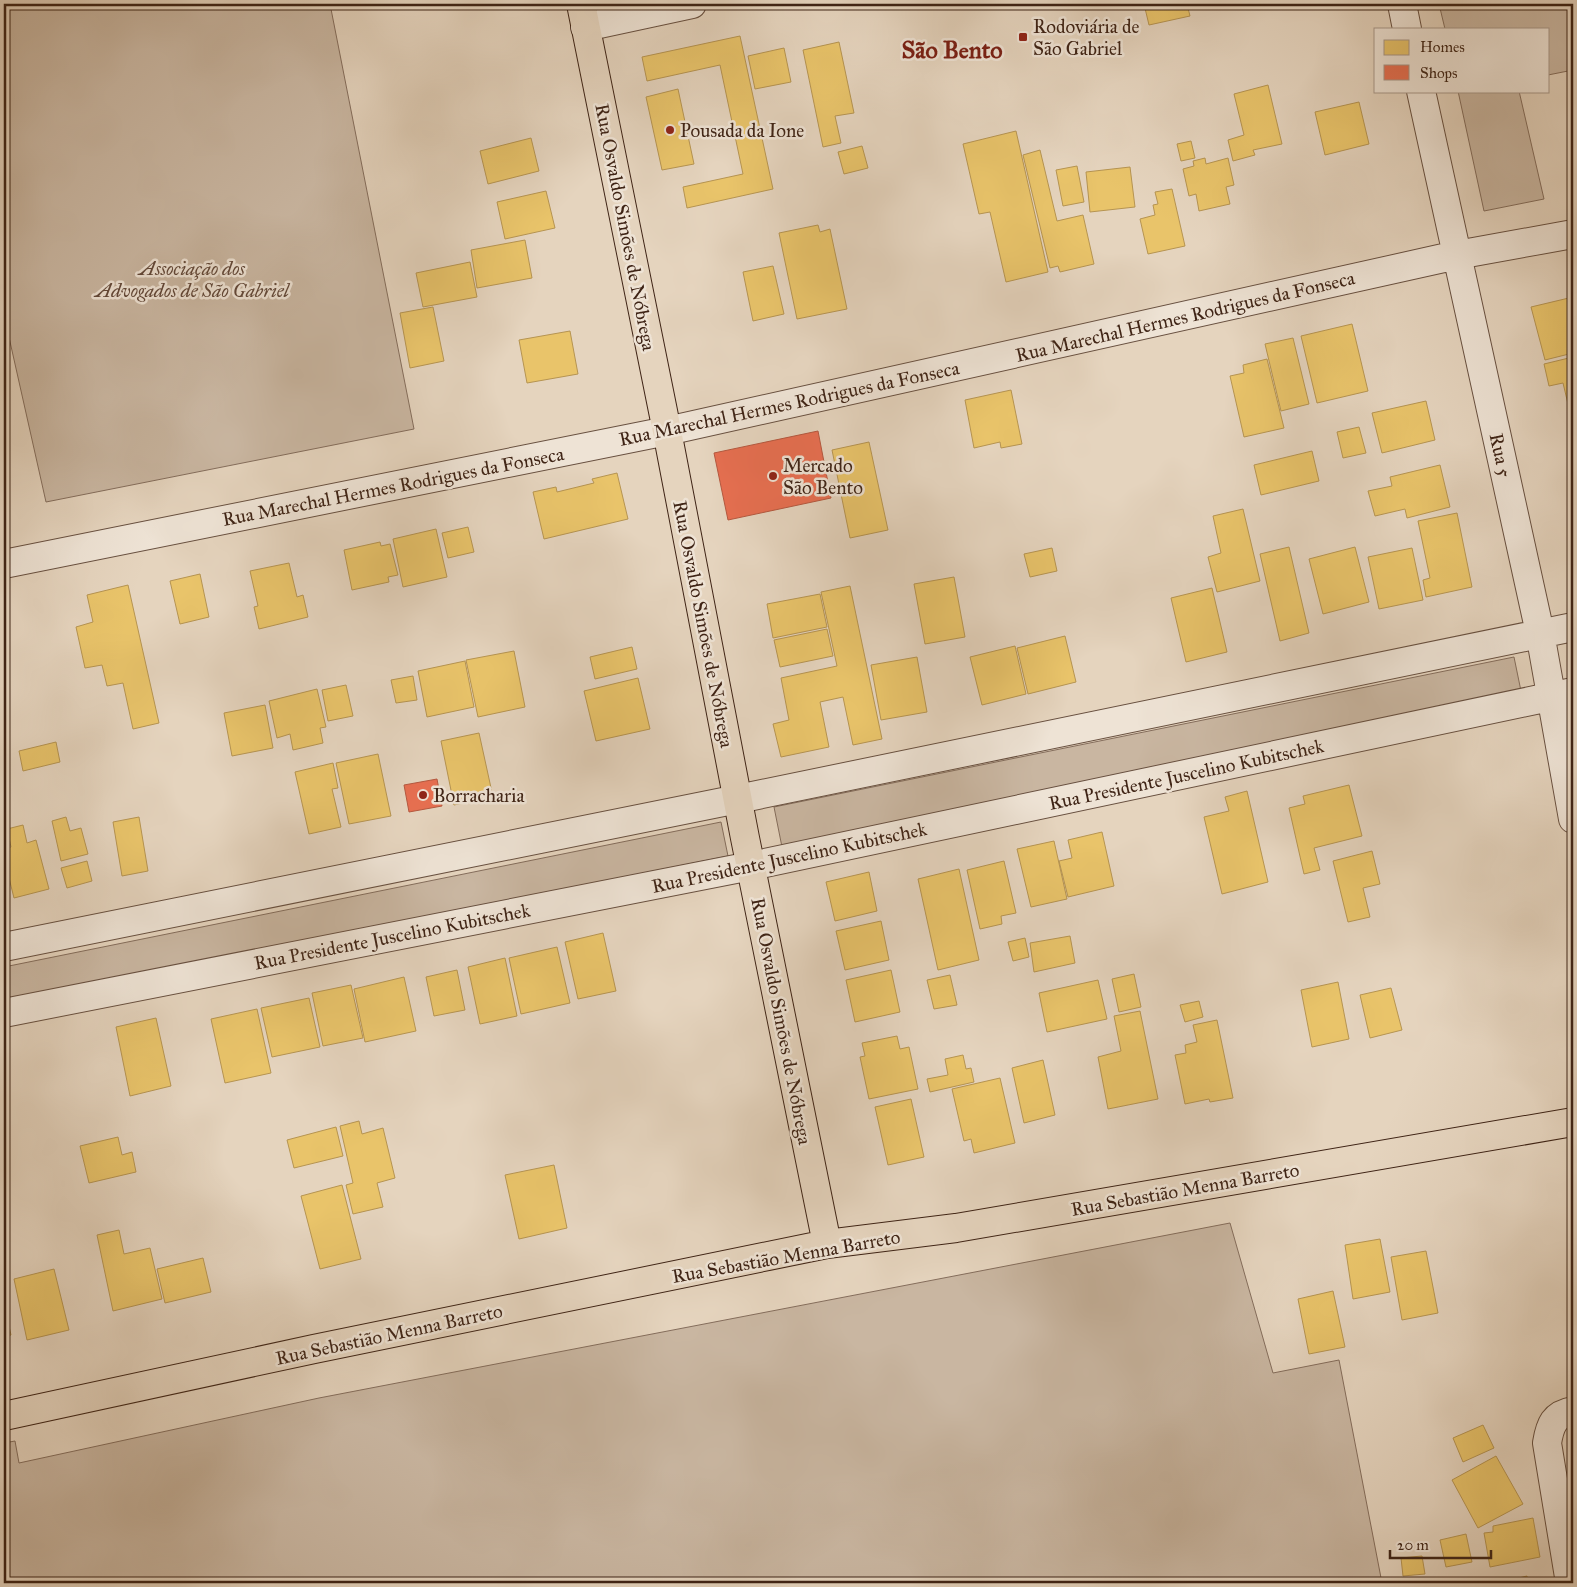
<svg xmlns="http://www.w3.org/2000/svg" width="1577" height="1587" font-family="'IM FELL Great Primer',serif">
  <style>
    .green { fill: #c9b6a1; stroke: #846d5c }
    .homes { fill: #e9c46a; stroke: #b69451 }
    .shops { fill: #e76f51; stroke: #b5583f }
    .lines { fill: none; stroke-linecap: round; stroke-linejoin: round }
    .minor-casing { stroke: #685040; stroke-width: 30 }
    .major-casing { stroke: #3f2416; stroke-width: 30 }
    .minor { stroke: #eee3d5; stroke-width: 28 }
    .major { stroke: #e5d4be; stroke-width: 28 }
    .poi-dot { fill: #8f2418; stroke: #eee3d5; stroke-width: 2 }
    .labels { text-anchor: middle; stroke-width: 5; stroke-linejoin: round; paint-order: stroke }
    .poi-label { font-size: 19px; fill: #3f2416; stroke: #eee3d5; text-anchor: start }
    .street-label { font-size: 19px; fill: #3f2416; stroke: #eee3d5 }
    .park-label { font-size: 19px; font-style: italic; fill: #624839; stroke: #eee3d5 }
    .district-label { font-size: 24px; font-weight: bold; fill: #7a1f14; stroke: #eee3d5 }
  </style>
  <rect width="100%" height="100%" fill="#e5d4be"/>
  <filter id="stains"><feTurbulence type="fractalNoise" baseFrequency=".004" numOctaves="4"/><feColorMatrix values="0 0 0 0 .2 0 0 0 0 .09 0 0 0 0 .02 0 0 0 .5 -.17"/></filter>
  <radialGradient id="worn" r=".72"><stop offset=".6" stop-color="#630" stop-opacity="0"/><stop offset="1" stop-color="#630" stop-opacity=".3"/></radialGradient>
  <!-- green -->
  <path class="green" d="M 4,4 L 330,4 L 414,429 L 46,502 L 4,315 Z
    M 1439,4 L 1573,4 L 1573,70 L 1548,75 L 1548,29 L 1445,29 Z
    M 1458,91 L 1519,91 L 1544,199 L 1484,211 Z
    M 1514,657 L 1522,696 L 782,847 L 774,807 Z
    M 721,822 L 728,856 L 4,1002 L 4,967 Z
    M 1230,1223 L 1273,1373 L 1339,1360 L 1382,1583 L 4,1583 L 4,1443 L 15,1441 L 19,1463 L 319,1398 Z"/>
  <!-- homes -->
  <path class="homes" d="M 1144,4 L 1187,4 L 1190,16 L 1149,25 Z
    M 740,36 L 773,189 L 687,208 L 683,187 L 743,174 L 720,65 L 647,81 L 642,57 Z
    M 839,42 L 854,113 L 835,116 L 841,143 L 823,147 L 803,50 Z
    M 784,48 L 791,82 L 755,89 L 748,56 Z
    M 1268,85 L 1282,144 L 1253,150 L 1255,155 L 1233,161 L 1228,140 L 1244,135 L 1234,94 Z
    M 678,89 L 694,164 L 662,170 L 646,97 Z
    M 1359,102 L 1369,144 L 1325,155 L 1315,112 Z
    M 1016,131 L 1048,272 L 1006,282 L 990,212 L 979,214 L 963,144 Z
    M 531,138 L 539,171 L 488,184 L 480,151 Z
    M 1191,141 L 1195,158 L 1181,161 L 1177,144 Z
    M 862,146 L 868,168 L 844,174 L 838,152 Z
    M 1040,150 L 1057,221 L 1083,215 L 1094,264 L 1060,272 L 1058,266 L 1050,268 L 1023,155 Z
    M 1205,158 L 1206,164 L 1228,158 L 1234,185 L 1226,187 L 1230,204 L 1199,211 L 1196,194 L 1189,196 L 1183,169 L 1194,166 L 1193,161 Z
    M 1077,166 L 1084,202 L 1063,206 L 1056,170 Z
    M 1130,167 L 1135,207 L 1090,212 L 1086,172 Z
    M 1172,189 L 1185,246 L 1148,254 L 1140,219 L 1155,215 L 1153,205 L 1158,204 L 1155,192 Z
    M 546,191 L 555,228 L 505,239 L 497,202 Z
    M 818,225 L 820,232 L 830,229 L 847,309 L 797,319 L 779,233 Z
    M 525,240 L 532,278 L 477,288 L 471,250 Z
    M 470,262 L 477,297 L 423,307 L 416,273 Z
    M 773,266 L 784,314 L 753,321 L 743,272 Z
    M 1573,297 L 1573,353 L 1545,360 L 1531,307 Z
    M 433,307 L 444,361 L 410,368 L 400,313 Z
    M 1352,324 L 1368,391 L 1317,403 L 1301,336 Z
    M 570,331 L 578,374 L 527,383 L 519,340 Z
    M 1293,338 L 1309,404 L 1281,411 L 1265,344 Z
    M 1573,357 L 1573,425 L 1563,383 L 1549,386 L 1544,364 Z
    M 1267,359 L 1284,428 L 1244,437 L 1230,376 L 1244,373 L 1243,365 Z
    M 1011,390 L 1022,444 L 1001,448 L 1000,442 L 974,448 L 965,400 Z
    M 1426,401 L 1435,440 L 1382,453 L 1372,413 Z
    M 1359,427 L 1366,453 L 1343,458 L 1337,432 Z
    M 869,442 L 888,530 L 850,538 L 832,450 Z
    M 1312,451 L 1319,481 L 1261,495 L 1254,465 Z
    M 1440,465 L 1450,507 L 1407,518 L 1405,509 L 1375,516 L 1368,491 L 1392,486 L 1390,477 Z
    M 617,473 L 628,519 L 544,539 L 533,492 L 556,487 L 557,492 L 594,483 L 592,479 Z
    M 1243,509 L 1260,581 L 1217,592 L 1208,557 L 1221,553 L 1213,516 Z
    M 1457,513 L 1472,587 L 1426,597 L 1423,580 L 1430,578 L 1418,521 Z
    M 468,527 L 474,552 L 448,558 L 442,533 Z
    M 436,529 L 447,577 L 403,587 L 393,539 Z
    M 380,542 L 381,546 L 390,544 L 398,575 L 388,577 L 389,582 L 352,590 L 344,550 Z
    M 1289,547 L 1309,633 L 1280,641 L 1260,554 Z
    M 1355,547 L 1369,602 L 1323,614 L 1309,559 Z
    M 1052,548 L 1057,571 L 1030,577 L 1024,554 Z
    M 1412,548 L 1423,600 L 1379,609 L 1368,557 Z
    M 289,563 L 297,597 L 303,595 L 308,617 L 259,629 L 254,607 L 258,606 L 250,571 Z
    M 200,574 L 209,617 L 180,624 L 170,581 Z
    M 954,577 L 965,637 L 925,644 L 914,584 Z
    M 128,585 L 159,723 L 133,729 L 123,683 L 107,686 L 102,665 L 85,668 L 76,627 L 93,622 L 87,595 Z
    M 850,586 L 882,739 L 853,745 L 843,697 L 820,702 L 829,747 L 781,757 L 773,724 L 789,720 L 781,678 L 837,666 L 821,592 Z
    M 1212,588 L 1227,652 L 1186,662 L 1171,598 Z
    M 820,594 L 827,627 L 773,638 L 767,604 Z
    M 827,629 L 833,656 L 780,667 L 774,640 Z
    M 1065,636 L 1076,682 L 1028,694 L 1017,648 Z
    M 1015,646 L 1026,694 L 982,705 L 970,657 Z
    M 632,647 L 637,669 L 595,679 L 590,657 Z
    M 514,651 L 525,707 L 478,717 L 466,660 Z
    M 917,657 L 927,712 L 881,720 L 871,665 Z
    M 465,661 L 474,707 L 427,717 L 418,671 Z
    M 413,676 L 417,700 L 396,703 L 391,680 Z
    M 638,678 L 650,729 L 596,741 L 584,691 Z
    M 346,685 L 353,716 L 328,721 L 322,690 Z
    M 317,689 L 326,727 L 320,728 L 323,743 L 293,750 L 290,734 L 277,738 L 269,701 Z
    M 265,705 L 273,748 L 232,756 L 224,713 Z
    M 479,733 L 493,797 L 454,805 L 441,741 Z
    M 56,742 L 60,762 L 23,771 L 19,751 Z
    M 378,754 L 391,816 L 349,824 L 336,763 Z
    M 333,763 L 338,788 L 332,789 L 341,827 L 309,834 L 295,772 Z
    M 1349,785 L 1362,836 L 1314,848 L 1320,870 L 1304,874 L 1289,808 L 1305,804 L 1303,796 Z
    M 1247,791 L 1268,882 L 1222,894 L 1204,817 L 1229,811 L 1225,797 Z
    M 66,817 L 70,831 L 81,828 L 88,854 L 61,861 L 52,821 Z
    M 139,817 L 148,871 L 122,876 L 113,822 Z
    M 23,825 L 27,843 L 36,840 L 49,889 L 14,898 L 4,858 L 4,849 L 11,847 L 7,829 Z
    M 1102,832 L 1114,886 L 1068,897 L 1059,861 L 1072,858 L 1068,840 Z
    M 1054,841 L 1067,899 L 1031,907 L 1017,849 Z
    M 1372,851 L 1380,884 L 1363,888 L 1370,917 L 1348,922 L 1333,861 Z
    M 87,861 L 92,881 L 67,888 L 61,868 Z
    M 1004,861 L 1016,913 L 1001,916 L 1002,924 L 980,929 L 967,870 Z
    M 959,869 L 979,960 L 938,970 L 918,879 Z
    M 869,872 L 877,911 L 835,921 L 826,882 Z
    M 881,921 L 889,960 L 845,970 L 836,931 Z
    M 603,933 L 616,991 L 578,999 L 565,942 Z
    M 1070,936 L 1075,963 L 1034,972 L 1030,943 Z
    M 1025,938 L 1029,957 L 1013,961 L 1008,942 Z
    M 557,947 L 570,1003 L 521,1014 L 509,958 Z
    M 505,958 L 517,1016 L 480,1024 L 468,967 Z
    M 457,970 L 465,1010 L 434,1016 L 426,977 Z
    M 891,970 L 900,1012 L 855,1022 L 846,980 Z
    M 1134,974 L 1141,1007 L 1119,1012 L 1112,979 Z
    M 950,975 L 957,1005 L 934,1009 L 927,980 Z
    M 404,977 L 416,1031 L 365,1042 L 354,989 Z
    M 1098,980 L 1107,1019 L 1047,1032 L 1039,993 Z
    M 1338,982 L 1349,1039 L 1312,1047 L 1301,990 Z
    M 351,985 L 363,1038 L 323,1046 L 312,993 Z
    M 1391,988 L 1402,1030 L 1370,1038 L 1360,995 Z
    M 309,998 L 320,1047 L 272,1057 L 261,1008 Z
    M 1199,1001 L 1203,1017 L 1185,1022 L 1180,1005 Z
    M 257,1009 L 271,1073 L 225,1083 L 211,1019 Z
    M 1140,1011 L 1158,1099 L 1108,1109 L 1098,1057 L 1121,1051 L 1114,1016 Z
    M 156,1018 L 171,1086 L 130,1096 L 116,1027 Z
    M 1217,1020 L 1233,1098 L 1210,1102 L 1209,1099 L 1185,1104 L 1175,1055 L 1186,1053 L 1185,1045 L 1197,1042 L 1193,1025 Z
    M 897,1036 L 900,1049 L 909,1047 L 918,1089 L 869,1099 L 860,1057 L 865,1056 L 862,1043 Z
    M 963,1055 L 966,1069 L 971,1068 L 974,1082 L 930,1092 L 927,1079 L 948,1075 L 945,1059 Z
    M 1043,1060 L 1055,1115 L 1024,1123 L 1012,1068 Z
    M 1000,1078 L 1015,1143 L 974,1153 L 971,1139 L 964,1141 L 952,1089 Z
    M 911,1099 L 924,1157 L 888,1165 L 875,1107 Z
    M 359,1121 L 362,1134 L 383,1128 L 395,1178 L 377,1183 L 383,1207 L 353,1214 L 346,1185 L 353,1183 L 340,1126 Z
    M 336,1127 L 343,1156 L 294,1168 L 287,1140 Z
    M 118,1137 L 122,1155 L 132,1152 L 136,1172 L 89,1183 L 80,1146 Z
    M 554,1165 L 567,1228 L 519,1239 L 505,1175 Z
    M 342,1185 L 361,1259 L 320,1269 L 301,1196 Z
    M 119,1230 L 124,1254 L 150,1248 L 162,1299 L 113,1311 L 97,1235 Z
    M 1380,1239 L 1390,1292 L 1353,1299 L 1345,1245 Z
    M 1426,1251 L 1438,1313 L 1402,1320 L 1391,1257 Z
    M 203,1258 L 211,1292 L 165,1303 L 157,1269 Z
    M 54,1269 L 69,1330 L 27,1340 L 14,1279 Z
    M 1333,1291 L 1345,1347 L 1309,1354 L 1298,1299 Z
    M 4,1304 L 11,1335 L 4,1337 Z
    M 1483,1425 L 1494,1448 L 1463,1462 L 1453,1438 Z
    M 1496,1456 L 1523,1504 L 1478,1528 L 1452,1480 Z
    M 1533,1518 L 1540,1557 L 1490,1567 L 1484,1533 L 1493,1532 L 1493,1526 Z
    M 1466,1534 L 1472,1562 L 1446,1567 L 1440,1540 Z
    M 1422,1556 L 1425,1574 L 1403,1576 L 1401,1558 Z
    M 1527,1576 L 1528,1583 L 1498,1583 Z"/>
  <!-- shops -->
  <path class="shops" d="M 818,431 L 831,498 L 728,520 L 714,453 Z
    M 437,779 L 442,806 L 409,812 L 404,785 Z"/>
  <g class="lines">
    <!-- minor casing -->
    <g class="minor-casing">
      <path id="minor" d="M 1402,4 L 1407,29
        M 585,27 L 692,4
        M 1421,91 L 1540,633 L 1573,819
        M 4,564 L 667,431 L 1457,255 L 1573,234
        M 4,947 L 738,799 L 1573,627
        M 4,1013 L 751,866 L 1573,692
        M 1570,1583 L 1547,1443 C 1550,1425 1554,1414 1573,1411"/>
    </g>
    <!-- major casing -->
    <g class="major-casing">
      <path id="major" d="M 581,4 L 667,431 L 745,838 L 827,1244
        M 4,1416 L 314,1349 L 827,1244 L 956,1228 L 1573,1122"/>
    </g>
    <!-- minor -->
    <use href="#minor" class="minor"/>
    <!-- major -->
    <use href="#major" class="major"/>
  </g>
  <!-- markers -->
  <g class="poi-dot">
    <rect x="1018" y="32" width="10" height="10" rx="2.5"/>
    <circle cx="670" cy="130" r="5"/>
    <circle cx="773" cy="476" r="5"/>
    <circle cx="423" cy="795" r="5"/>
  </g>
  <g class="labels">
    <!-- poi labels -->
    <g class="poi-label">
      <text x="1033" y="33">Rodoviária de<tspan x="1033" dy="22">São Gabriel</tspan></text>
      <text x="680" y="137">Pousada da Ione</text>
      <text x="783" y="472">Mercado<tspan x="783" dy="22">São Bento</tspan></text>
      <text x="433" y="802">Borracharia</text>
    </g>
    <!-- street labels -->
    <g class="street-label">
      <text transform="translate(626 227) rotate(79)" y="7">Rua Osvaldo Simões de Nóbrega</text>
      <text transform="translate(1185 316) rotate(-13)" y="7">Rua Marechal Hermes Rodrigues da Fonseca</text>
      <text transform="translate(789 403) rotate(-12)" y="7">Rua Marechal Hermes Rodrigues da Fonseca</text>
      <text transform="translate(1501 455) rotate(78)" y="7">Rua 5</text>
      <text transform="translate(393 486) rotate(-11)" y="7">Rua Marechal Hermes Rodrigues da Fonseca</text>
      <text transform="translate(704 624) rotate(79)" y="7">Rua Osvaldo Simões de Nóbrega</text>
      <text transform="translate(1186 774) rotate(-12)" y="7">Rua Presidente Juscelino Kubitschek</text>
      <text transform="translate(789 857) rotate(-12)" y="7">Rua Presidente Juscelino Kubitschek</text>
      <text transform="translate(392 936) rotate(-11)" y="7">Rua Presidente Juscelino Kubitschek</text>
      <text transform="translate(782 1021) rotate(79)" y="7">Rua Osvaldo Simões de Nóbrega</text>
      <text transform="translate(1185 1189) rotate(-10)" y="7">Rua Sebastião Menna Barreto</text>
      <text transform="translate(786 1256) rotate(-10)" y="7">Rua Sebastião Menna Barreto</text>
      <text transform="translate(389 1334) rotate(-12)" y="7">Rua Sebastião Menna Barreto</text>
    </g>
    <!-- park labels -->
    <g class="park-label">
      <text x="192" y="275">Associação dos<tspan x="192" dy="22">Advogados de São Gabriel</tspan></text>
    </g>
    <!-- district labels -->
    <g class="district-label">
      <text x="952" y="58">São Bento</text>
    </g>
  </g>
  <!-- margin -->
  <rect width="1577" height="1587" fill="none" stroke="#e5d4be" stroke-width="20"/>
  <rect x="5" y="5" width="1567" height="1577" fill="none" stroke="#3f2416" stroke-width="2.5"/>
  <rect x="10" y="10" width="1557" height="1567" fill="none" stroke="#3f2416"/>
  <!-- legend -->
  <rect x="1374" y="28" width="175" height="65" fill="#eee3d5" stroke="#a89789"/>
  <rect x="1384" y="40" width="25" height="15" fill="#e9c46a" stroke="#a89789"/>
  <text x="1420" y="52" font-size="15" fill="#3f2416">Homes</text>
  <rect x="1384" y="65" width="25" height="15" fill="#e76f51" stroke="#a89789"/>
  <text x="1420" y="78" font-size="15" fill="#3f2416">Shops</text>
  <!-- scale -->
  <path d="M1390 1550v8h101v-8" fill="none" stroke="#3f2416" stroke-width="2.5"/>
  <text x="1397" y="1550" font-size="15" fill="#3f2416" stroke="#eee3d5" stroke-width="4" paint-order="stroke">20 m</text>
  <rect width="100%" height="100%" filter="url(#stains)"/>
  <rect width="100%" height="100%" fill="url(#worn)"/>
</svg>
